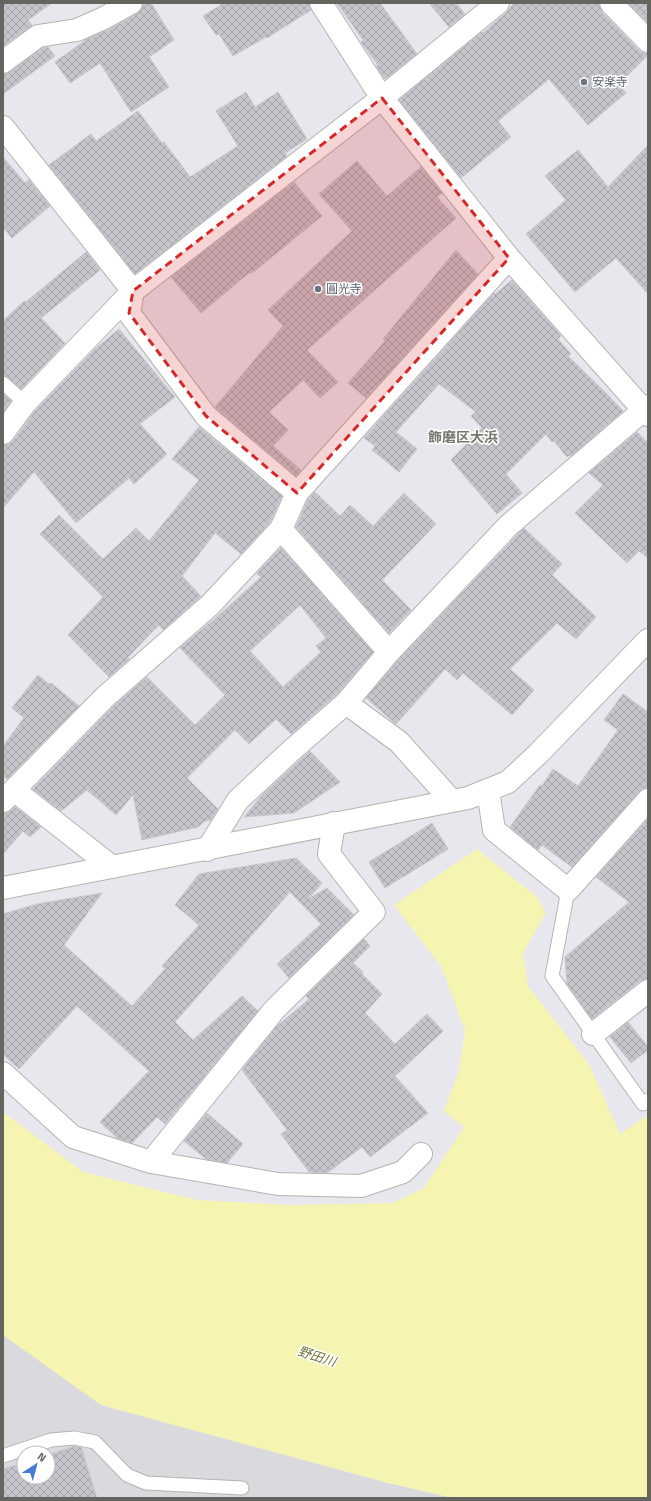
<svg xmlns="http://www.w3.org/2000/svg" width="651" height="1501" font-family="'Titillium Web','Noto Sans JP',sans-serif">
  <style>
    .industrial { fill: #dad9dd; fill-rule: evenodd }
    .water { fill: #f5f4b0 }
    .building { fill: url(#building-cross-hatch); stroke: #c9c5d2; fill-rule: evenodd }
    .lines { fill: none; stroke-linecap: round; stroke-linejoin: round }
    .service-casing { stroke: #b3b4af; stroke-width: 15 }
    .minor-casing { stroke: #b3b4af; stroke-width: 24 }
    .tertiary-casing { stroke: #b3b4af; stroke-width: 24 }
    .service { stroke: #fff; stroke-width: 13 }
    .minor { stroke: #fff; stroke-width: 22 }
    .tertiary { stroke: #fff; stroke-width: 22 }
    .marked { fill: #d62828; fill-opacity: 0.2; stroke: #d62828; stroke-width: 3; stroke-dasharray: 8 5; stroke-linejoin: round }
    .worship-dot { fill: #6b7280; stroke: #fff; stroke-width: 1.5 }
    .labels { text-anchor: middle; stroke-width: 3; stroke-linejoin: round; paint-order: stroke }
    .worship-label { font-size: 12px; fill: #5b616d; stroke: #fff; text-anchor: start }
    .water-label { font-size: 13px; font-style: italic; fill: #70743a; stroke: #fff }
    .quarter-label { font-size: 14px; font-weight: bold; fill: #76776f; stroke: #fff }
  </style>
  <defs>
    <pattern id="building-cross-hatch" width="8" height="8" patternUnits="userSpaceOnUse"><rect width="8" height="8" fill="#c6c5cc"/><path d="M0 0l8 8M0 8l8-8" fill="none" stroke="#a4a4a9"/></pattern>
  </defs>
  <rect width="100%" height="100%" fill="#e9e7ee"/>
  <!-- industrial -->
  <path class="industrial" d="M 3,1335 L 101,1405 L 388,1483 L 453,1498 L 3,1498 ZM 24,1453 L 48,1453 L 48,1477 L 24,1477 Z"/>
  <!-- water -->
  <path class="water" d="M 477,849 L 537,897 L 546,913 L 523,953 L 528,986 L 590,1066 L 620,1134 L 648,1115 L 648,1498 L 453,1498 L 388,1483 L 101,1405 L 3,1335 L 3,1112 L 83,1172 L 197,1200 L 290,1205 L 393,1203 L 424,1188 L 464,1127 L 444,1111 L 459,1071 L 465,1030 L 441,966 L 394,905 Z"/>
  <!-- building -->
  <path class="building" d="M 3,3 L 52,3 L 28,20 L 32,25 L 3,46 Z
    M 143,3 L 151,3 L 174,40 L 149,57 L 169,87 L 131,112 L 100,63 L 70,83 L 55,62 L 87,39 L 110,29 L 137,14 L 142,9 Z
    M 224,3 L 309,3 L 311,10 L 267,38 L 266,37 L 233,56 L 219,34 L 216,35 L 203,16 Z
    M 337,3 L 380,3 L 417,54 L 385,79 L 376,66 L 378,65 L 361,42 L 363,40 Z
    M 429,3 L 456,3 L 465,14 L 449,27 Z
    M 514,3 L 599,3 L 602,12 L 639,50 L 644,53 L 648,53 L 648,55 L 619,84 L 626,93 L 588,125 L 549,79 L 498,121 L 511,137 L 461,178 L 399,100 L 482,32 L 483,33 L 506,13 Z
    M 628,3 L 648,3 L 648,23 Z
    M 48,47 L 55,56 L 3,94 L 3,74 L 10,72 L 43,48 Z
    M 246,92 L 255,107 L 278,92 L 307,139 L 285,153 L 287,156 L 135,274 L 49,165 L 91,134 L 96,141 L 138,111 L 162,143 L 164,142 L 190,177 L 238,146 L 216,111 Z
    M 648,145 L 648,294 L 616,258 L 575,292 L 526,234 L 566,200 L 545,176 L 578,150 L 608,187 Z
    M 3,157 L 25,183 L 29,180 L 50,206 L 12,238 L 3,227 Z
    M 357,161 L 387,196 L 421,167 L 442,193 L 437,197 L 456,218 L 307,350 L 338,382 L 320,398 L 303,380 L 269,412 L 288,430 L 273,446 L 301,470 L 296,476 L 215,407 L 283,326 L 268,310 L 352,231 L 319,194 Z
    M 294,182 L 322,216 L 251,274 L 250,272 L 201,313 L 171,277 Z
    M 456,250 L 478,274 L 366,398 L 348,383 L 385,341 L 383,339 Z
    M 86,252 L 100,270 L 41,318 L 65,343 L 21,389 L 8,377 L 3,375 L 3,321 L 24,301 L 26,302 Z
    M 512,280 L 561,336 L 558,339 L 571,354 L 568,356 L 607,394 L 623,411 L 571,456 L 570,455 L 567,457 L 554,441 L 552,442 L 546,434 L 506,474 L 522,493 L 497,514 L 451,460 L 482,428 L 471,416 L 476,412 L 439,384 L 396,432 L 417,449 L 399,472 L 372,450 L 375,446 L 364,438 L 494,293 L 495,294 Z
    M 119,329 L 175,397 L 140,424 L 167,454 L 134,484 L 129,478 L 76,523 L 34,472 L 3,508 L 3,445 L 8,444 L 13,441 L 35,411 L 94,350 Z
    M 3,394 L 11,401 L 3,412 Z
    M 199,427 L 282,496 L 270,522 L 241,554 L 215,533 L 182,576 L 201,596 L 163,630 L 159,625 L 128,657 L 129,659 L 109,677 L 68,635 L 103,597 L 40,534 L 59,515 L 103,559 L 136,528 L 149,541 L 199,480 L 172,459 Z
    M 637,432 L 648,443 L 648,558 L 639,551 L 627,563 L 575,513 L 603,485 L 589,473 Z
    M 315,492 L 340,516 L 350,505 L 373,526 L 404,493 L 436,524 L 382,580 L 411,610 L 389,633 L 296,527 L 308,500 Z
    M 524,528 L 562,564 L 552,575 L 596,617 L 576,639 L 557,623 L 510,669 L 534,690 L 512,715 L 463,673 L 457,680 L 445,669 L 396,724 L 366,698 L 398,660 Z
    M 281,548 L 373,652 L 337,694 L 291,734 L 276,719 L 249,744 L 235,730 L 187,778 L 218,809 L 211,820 L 205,821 L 198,827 L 142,840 L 133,795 L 116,815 L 87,790 L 61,811 L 33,789 L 115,705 L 147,677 L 195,725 L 225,695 L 180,648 L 219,615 L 261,577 L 257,574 L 260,570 ZM 300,605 L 326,638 L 316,646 L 321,652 L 283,687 L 250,651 Z
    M 38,675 L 49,684 L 51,683 L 79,706 L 7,779 L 3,776 L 3,746 L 24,718 L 12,708 Z
    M 623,694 L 648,712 L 648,788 L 644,788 L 639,792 L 572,867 L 542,845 L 538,850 L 510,827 L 540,785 L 542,786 L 553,769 L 578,786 L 618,730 L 604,720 Z
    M 310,751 L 340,782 L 294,813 L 244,817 L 262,795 Z
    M 15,807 L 41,827 L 30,837 L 23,831 L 3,854 L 3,813 L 7,813 Z
    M 648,819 L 648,979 L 640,981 L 592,1019 L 567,984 L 565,957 L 629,902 L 596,877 Z
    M 432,823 L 448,849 L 385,888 L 369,862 Z
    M 296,858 L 322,883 L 308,899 L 327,888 L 354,915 L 289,978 L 277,964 L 321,924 L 290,892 L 175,1022 L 193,1040 L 242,996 L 258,1011 L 165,1124 L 157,1117 L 132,1143 L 117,1138 L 100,1122 L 149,1071 L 77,1006 L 19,1069 L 3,1054 L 3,914 L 37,904 L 102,893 L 64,945 L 132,1006 L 165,969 L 162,966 L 199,925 L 175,905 L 199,874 Z
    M 364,939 L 370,946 L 353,963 L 363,972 L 362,974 L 382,994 L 365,1013 L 395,1044 L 427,1014 L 443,1031 L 395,1076 L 428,1113 L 370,1157 L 362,1147 L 327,1173 L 309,1172 L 281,1134 L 287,1130 L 242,1070 L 276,1027 L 309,999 L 306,996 Z
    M 628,1022 L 648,1047 L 648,1050 L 631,1063 L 610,1037 Z
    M 207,1113 L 243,1144 L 227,1163 L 206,1159 L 184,1141 Z
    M 75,1446 L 81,1447 L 97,1498 L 3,1498 L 3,1469 L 24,1463 L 24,1477 L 48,1477 L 48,1455 Z"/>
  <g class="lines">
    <!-- service casing -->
    <g class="service-casing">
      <path id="service" d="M 3,383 L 25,403
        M 568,890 L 552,976 L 643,1104 L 648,1100
        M 3,1456 L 51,1440 L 74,1438 L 95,1442 L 127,1475 L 146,1483 L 242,1488"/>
    </g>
    <!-- minor casing -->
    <g class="minor-casing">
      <path id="minor" d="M 321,3 L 382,98 L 509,258 L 648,415
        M 611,3 L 648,41
        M 3,62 L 38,36 L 77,30 L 104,18 L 131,3
        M 3,127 L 133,291 L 129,313 L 206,416 L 297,493
        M 3,433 L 25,403 L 133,291 L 382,98 L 498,3
        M 281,529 L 389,652
        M 346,703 L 399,742 L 452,801
        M 14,790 L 112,867
        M 488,790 L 494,830 L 568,890 L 648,800
        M 3,801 L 105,697 L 210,605 L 281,529 L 297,493 L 509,258
        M 207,850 L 238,800 L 292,750 L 346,703 L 389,652 L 508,526 L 648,406
        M 593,1034 L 648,991
        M 3,1073 L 73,1137 L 151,1162 L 278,1184 L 361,1186 L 403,1172 L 421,1154
        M 151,1162 L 275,1009 L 374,912 L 329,854 L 334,823"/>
    </g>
    <!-- tertiary casing -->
    <g class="tertiary-casing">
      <path id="tertiary" d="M 3,888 L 468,798 L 508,782 L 538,754 L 648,640"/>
    </g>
    <!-- service -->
    <use href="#service" class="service"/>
    <!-- minor -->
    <use href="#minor" class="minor"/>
    <!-- tertiary -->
    <use href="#tertiary" class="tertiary"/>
  </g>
  <!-- marked area -->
  <path class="marked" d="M 382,98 L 509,258 L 297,493 L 206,416 L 129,313 L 133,291 Z"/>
  <!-- markers -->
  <g class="worship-dot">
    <circle cx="584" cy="82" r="4"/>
    <circle cx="318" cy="289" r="4"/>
  </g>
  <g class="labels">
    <!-- worship labels -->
    <g class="worship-label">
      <text x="592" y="86">安楽寺</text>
      <text x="326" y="293">圓光寺</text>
    </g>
    <!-- water labels -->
    <g class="water-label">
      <text transform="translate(317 1356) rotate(18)" y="5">野田川</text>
    </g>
    <!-- quarter labels -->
    <g class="quarter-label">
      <text x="463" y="442">飾磨区大浜</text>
    </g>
  </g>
  <!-- border -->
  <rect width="651" height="1501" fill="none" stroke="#64655e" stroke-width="8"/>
  <!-- north arrow -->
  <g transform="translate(36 1465) rotate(36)"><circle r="19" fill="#ffffff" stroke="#c1c1bf"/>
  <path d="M0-3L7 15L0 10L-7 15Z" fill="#467ad5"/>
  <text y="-6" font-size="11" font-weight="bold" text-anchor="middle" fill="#64655e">N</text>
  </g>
</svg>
